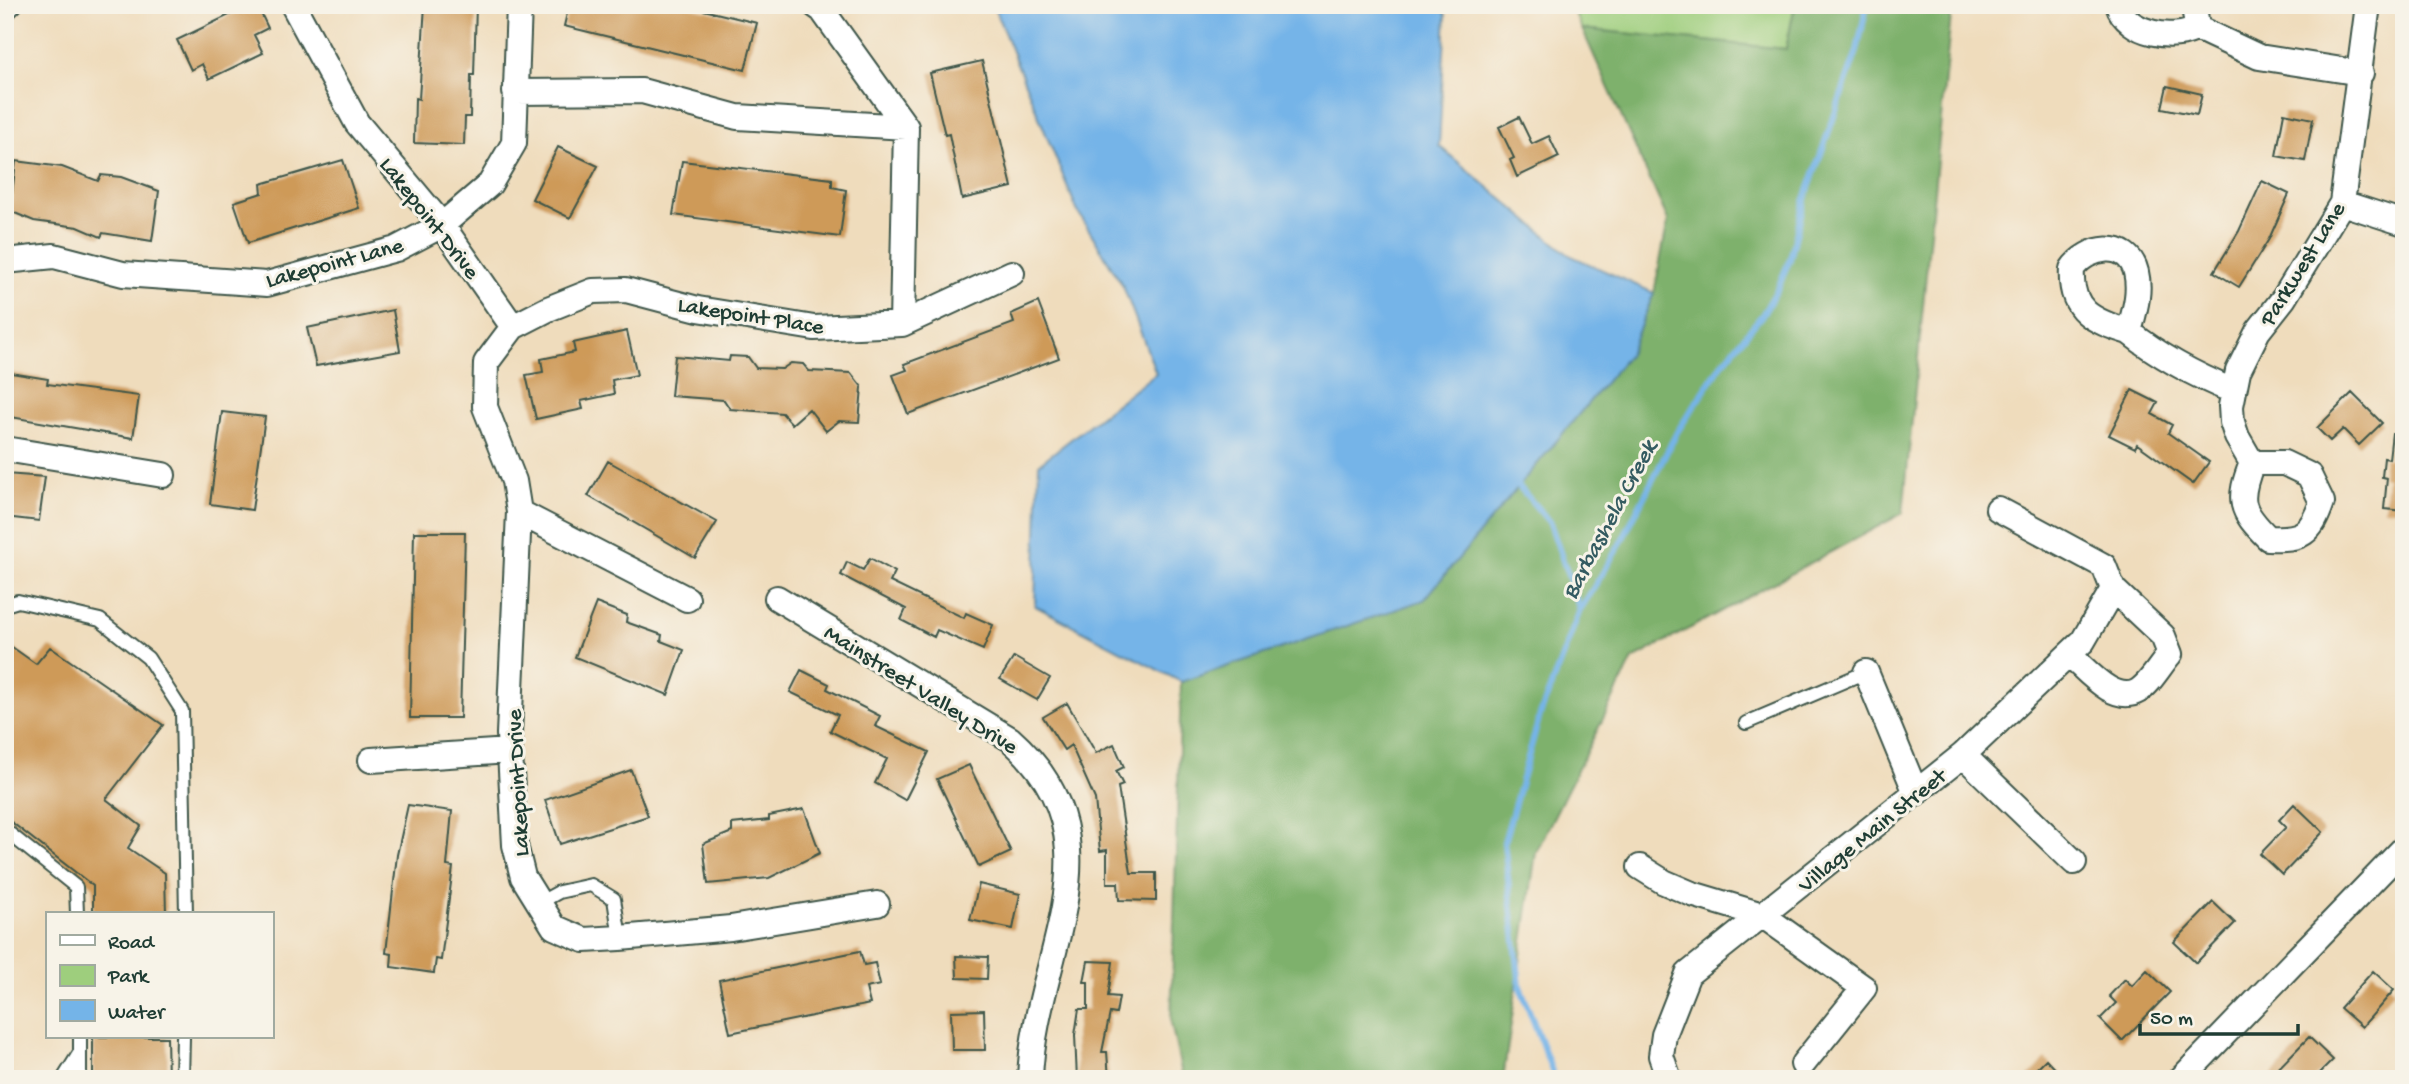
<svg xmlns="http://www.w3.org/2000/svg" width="2409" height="1084" font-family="'Gochi Hand',sans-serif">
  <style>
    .green { fill: #9ece7d; stroke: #5e8658; stroke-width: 2 }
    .forest { fill: #7eb16c; stroke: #4e7750; stroke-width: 2 }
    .water { fill: #74b4e8; stroke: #4a788e; stroke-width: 2 }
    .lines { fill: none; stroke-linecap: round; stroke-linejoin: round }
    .stream { stroke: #74b4e8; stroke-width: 6 }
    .building { fill: #ce9a59 }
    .service-casing { stroke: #3e5548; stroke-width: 16 }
    .minor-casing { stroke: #3e5548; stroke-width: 28 }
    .service { stroke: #fff; stroke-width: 12 }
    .minor { stroke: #fff; stroke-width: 24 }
    .labels { text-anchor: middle; stroke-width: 6; stroke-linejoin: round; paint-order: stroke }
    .street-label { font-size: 23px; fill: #1f3d34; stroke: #f7f3e8 }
    .water-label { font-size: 24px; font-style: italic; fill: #345b61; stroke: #f7f3e8 }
  </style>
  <rect width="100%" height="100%" fill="#f7f3e8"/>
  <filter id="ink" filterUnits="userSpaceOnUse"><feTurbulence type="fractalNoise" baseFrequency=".0143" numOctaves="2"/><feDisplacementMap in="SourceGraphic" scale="14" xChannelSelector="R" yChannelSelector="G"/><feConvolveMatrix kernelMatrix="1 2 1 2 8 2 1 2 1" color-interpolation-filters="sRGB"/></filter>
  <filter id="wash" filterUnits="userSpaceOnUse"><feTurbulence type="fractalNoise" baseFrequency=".00686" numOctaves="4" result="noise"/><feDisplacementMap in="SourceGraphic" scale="28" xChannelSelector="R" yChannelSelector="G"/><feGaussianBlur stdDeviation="1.57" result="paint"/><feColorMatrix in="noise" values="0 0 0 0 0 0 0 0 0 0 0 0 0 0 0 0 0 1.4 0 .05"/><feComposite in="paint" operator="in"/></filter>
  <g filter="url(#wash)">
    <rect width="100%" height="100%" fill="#efdcbc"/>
    <!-- green -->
    <path class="green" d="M 1571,5 L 1795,5 L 1786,49 L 1582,29 Z"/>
    <!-- forest -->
    <path class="forest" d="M 1795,5 L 1952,5 L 1903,513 L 1633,659 L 1536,852 L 1503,1079 L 1183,1079 L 1171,1023 L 1181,682 L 1424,600 L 1629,354 L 1654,293 L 1668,220 L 1582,29 L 1786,49 Z"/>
    <!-- water -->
    <path class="water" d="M 993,5 L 1440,5 L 1446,15 L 1439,146 L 1569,255 L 1654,293 L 1629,354 L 1424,600 L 1181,682 L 1035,606 L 1039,464 L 1156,373 L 1123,286 L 1077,210 Z"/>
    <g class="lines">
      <!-- stream -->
      <path class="stream" d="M 1517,484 L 1550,523 L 1580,610
        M 1555,1079 L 1520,986 L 1504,842 L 1540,715 L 1580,610 L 1619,546 L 1677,432 L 1722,364 L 1762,315 L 1778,288 L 1790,259 L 1804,202 L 1857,51 L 1867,5"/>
    </g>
    <g id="blocks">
      <!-- building -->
      <path class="building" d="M 250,5 L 257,5 L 268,28 L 254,35 L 263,53 L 209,79 L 202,64 L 191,70 L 177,40 Z
        M 425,5 L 476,5 L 474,75 L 471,75 L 470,117 L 465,117 L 464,145 L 414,143 L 415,98 L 419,99 Z
        M 569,5 L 683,5 L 757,23 L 745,70 L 564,26 Z
        M 982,61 L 1012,187 L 962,199 L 949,134 L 945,135 L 930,73 Z
        M 2167,86 L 2202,94 L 2197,115 L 2162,108 Z
        M 2284,113 L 2313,119 L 2305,161 L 2276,156 Z
        M 1519,117 L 1532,144 L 1549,136 L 1559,157 L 1517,177 L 1510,160 L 1514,158 L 1499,127 Z
        M 558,147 L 598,166 L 570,218 L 532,199 Z
        M 343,160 L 359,208 L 248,243 L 234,202 L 262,193 L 261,184 Z
        M 16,161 L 62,167 L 98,181 L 101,175 L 121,177 L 159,191 L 152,241 L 103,233 L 101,237 L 78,227 L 34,221 L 10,211 Z
        M 682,161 L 832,179 L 832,187 L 846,190 L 840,237 L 673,215 Z
        M 2262,181 L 2289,194 L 2269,239 L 2239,287 L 2214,272 L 2239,231 Z
        M 1038,302 L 1059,358 L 908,414 L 893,375 L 907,370 L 904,364 L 1014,323 L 1011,314 Z
        M 393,310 L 400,351 L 316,366 L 307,328 Z
        M 627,331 L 637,375 L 612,380 L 614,394 L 581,401 L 583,409 L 536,419 L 526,375 L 543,372 L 541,359 L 575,352 L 573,343 Z
        M 675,356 L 729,361 L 730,356 L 748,357 L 756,368 L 782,369 L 791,363 L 803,364 L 809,371 L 851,373 L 862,387 L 859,422 L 839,421 L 826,431 L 809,409 L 792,424 L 782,413 L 730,409 L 724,400 L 671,396 Z
        M 5,372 L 48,379 L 47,384 L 139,396 L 133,438 L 5,416 Z
        M 2132,390 L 2158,403 L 2152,414 L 2172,425 L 2168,433 L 2209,462 L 2193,484 L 2137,444 L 2135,448 L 2109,435 Z
        M 2352,393 L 2382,423 L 2359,445 L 2343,429 L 2330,441 L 2317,428 Z
        M 222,412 L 265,417 L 252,510 L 210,504 Z
        M 2392,433 L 2404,433 L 2404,511 L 2384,509 L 2387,478 L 2382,477 L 2384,458 L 2389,459 Z
        M 608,461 L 717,522 L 695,558 L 588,496 Z
        M 5,474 L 45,477 L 39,521 L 5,517 Z
        M 414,532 L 465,532 L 460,718 L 410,718 Z
        M 870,558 L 895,572 L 890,582 L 964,618 L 966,613 L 993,625 L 983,650 L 937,630 L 934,637 L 901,620 L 906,609 L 841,575 L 847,562 L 863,570 Z
        M 596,603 L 627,615 L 626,622 L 662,635 L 661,641 L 684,650 L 668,695 L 575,657 Z
        M 5,642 L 36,664 L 50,647 L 163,725 L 106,799 L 141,826 L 128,848 L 165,873 L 166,914 L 93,914 L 93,886 L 5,817 Z
        M 1014,657 L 1050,678 L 1037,700 L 1000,679 Z
        M 801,670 L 829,684 L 827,689 L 880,716 L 875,726 L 929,752 L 905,800 L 875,783 L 887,759 L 830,731 L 838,715 L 790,692 Z
        M 1067,703 L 1096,753 L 1114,744 L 1124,767 L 1116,771 L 1123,785 L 1118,787 L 1131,873 L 1156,873 L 1156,901 L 1119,900 L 1118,883 L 1107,883 L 1107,850 L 1100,851 L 1095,799 L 1071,745 L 1064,750 L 1043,717 Z
        M 969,765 L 1011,852 L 979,867 L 937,779 Z
        M 631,770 L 648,816 L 560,844 L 545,800 Z
        M 2294,804 L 2323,832 L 2282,875 L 2260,854 L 2286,827 L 2279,820 Z
        M 408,805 L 452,811 L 447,866 L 453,867 L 441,960 L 436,959 L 434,973 L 391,967 L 392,954 L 386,953 L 397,855 Z
        M 804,809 L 820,853 L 769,878 L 708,884 L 703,844 L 732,832 L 732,824 L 769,820 L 769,816 Z
        M 979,884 L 1020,894 L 1013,929 L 970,920 Z
        M 2213,902 L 2235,923 L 2196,963 L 2174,942 Z
        M 860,951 L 864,965 L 875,963 L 880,985 L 866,988 L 870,1004 L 730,1033 L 719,980 Z
        M 956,956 L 988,957 L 987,979 L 957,978 Z
        M 1088,961 L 1113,962 L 1108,996 L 1119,997 L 1116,1014 L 1110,1013 L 1102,1052 L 1107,1052 L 1109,1079 L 1077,1079 L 1075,1035 L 1079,1009 L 1088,1009 L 1088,982 L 1084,982 Z
        M 2147,970 L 2170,992 L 2122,1041 L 2100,1019 L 2116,1003 L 2109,996 L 2125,979 L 2132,986 Z
        M 2373,971 L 2394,990 L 2362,1027 L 2340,1008 Z
        M 984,1010 L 985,1050 L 952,1050 L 951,1011 Z
        M 93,1037 L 167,1037 L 168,1079 L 93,1079 Z
        M 2309,1037 L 2333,1060 L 2314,1079 L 2268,1079 Z
        M 2046,1059 L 2065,1079 L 2026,1079 Z"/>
    </g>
  </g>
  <g filter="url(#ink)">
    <use href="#blocks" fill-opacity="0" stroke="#3e5548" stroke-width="2"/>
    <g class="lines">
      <!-- service casing -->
      <g class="service-casing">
        <path id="service" d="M 5,16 L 16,5
          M 5,605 L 18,601 L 100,620 L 148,658 L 182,711 L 186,914
          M 1746,723 L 1866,672
          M 5,830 L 76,887 L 77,914
          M 539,903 L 559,892 L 591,885 L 614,899 L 620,938
          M 63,1079 L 80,1052 L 80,1037
          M 80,1079 L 80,1052
          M 182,1079 L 183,1037"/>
      </g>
      <!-- minor casing -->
      <g class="minor-casing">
        <path id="minor" d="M 293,5 L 357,123 L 442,225 L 513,327
          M 815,5 L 822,10 L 906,127 L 902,324 L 814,328 L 698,309 L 626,290 L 593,291 L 548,309 L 513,327 L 486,363 L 485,407 L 514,481 L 519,512 L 509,734 L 515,845 L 523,877 L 554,927 L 584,940 L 620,938 L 731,928 L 877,904
          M 2118,5 C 2127,34 2175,42 2197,28
          M 2194,5 L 2197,28
          M 2197,28 L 2259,57 L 2361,73
          M 515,92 L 642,91 L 737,117 L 906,127
          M 2342,203 L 2404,223
          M 5,261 L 54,256 L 123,274 L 267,284 L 396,249 L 442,225 L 490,184 L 514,143 L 519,5
          M 902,324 L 1012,273
          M 2129,332 C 2093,321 2069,311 2072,269 C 2087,246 2128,239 2136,272 C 2141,293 2134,312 2129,332 C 2162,358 2194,375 2233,391
          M 5,449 L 163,475
          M 2252,463 L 2284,463 L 2309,475 L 2322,502 C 2311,534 2302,540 2268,538 C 2240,510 2237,501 2252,463 L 2237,437 L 2232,422 L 2231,406 L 2238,371 L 2258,331 L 2284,298 L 2342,203 L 2368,5
          M 1998,509 L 2104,566 L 2113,589 L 2163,636 L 2170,654 C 2161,664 2150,684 2138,691 C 2114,705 2086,669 2069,655
          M 519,512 L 687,599
          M 777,598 L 1010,739 C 1126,842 1034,954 1030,1079
          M 1866,672 L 1916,793
          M 1963,755 L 2074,862
          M 371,760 L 510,751
          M 1640,867 L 1664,882 L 1692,894 L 1762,915 L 1864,988 L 1803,1064
          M 1669,1079 L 1661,1056 L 1664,1035 L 1688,974 L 1963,755 L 2083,641 L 2113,589
          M 2181,1079 L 2404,848"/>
      </g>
      <!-- service -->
      <use href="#service" class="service"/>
      <!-- minor -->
      <use href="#minor" class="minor"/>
    </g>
  </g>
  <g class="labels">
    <!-- street labels -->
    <g class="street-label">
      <text transform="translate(431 217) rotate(52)" y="8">Lakepoint Drive</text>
      <text transform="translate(334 261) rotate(-15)" y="8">Lakepoint Lane</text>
      <text transform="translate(2301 263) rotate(-58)" y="8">Parkwest Lane</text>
      <text transform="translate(751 314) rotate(9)" y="8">Lakepoint Place</text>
      <text transform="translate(922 688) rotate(32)" y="8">Mainstreet Valley Drive</text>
      <text transform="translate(516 783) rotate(-93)" y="8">Lakepoint Drive</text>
      <text transform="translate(1871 829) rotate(-39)" y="8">Village Main Street</text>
    </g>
    <!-- water labels -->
    <g class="water-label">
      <text transform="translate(1608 519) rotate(-62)" y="8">Barbashela Creek</text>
    </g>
  </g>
  <!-- margin -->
  <rect width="2409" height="1084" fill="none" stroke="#f7f3e8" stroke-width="28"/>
  <!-- legend -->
  <rect x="46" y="912" width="228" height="126" fill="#f7f3e8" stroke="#a1aaa0" stroke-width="2"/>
  <rect x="60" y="935" width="35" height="10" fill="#ffffff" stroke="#a1aaa0" stroke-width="2"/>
  <text x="108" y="948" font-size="21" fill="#1f3d34">Road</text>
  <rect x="60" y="965" width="35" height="21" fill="#9ece7d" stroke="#a1aaa0" stroke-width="2"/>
  <text x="108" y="982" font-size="21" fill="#1f3d34">Park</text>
  <rect x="60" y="1000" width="35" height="21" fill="#74b4e8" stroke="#a1aaa0" stroke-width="2"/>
  <text x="108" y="1018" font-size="21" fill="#1f3d34">Water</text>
  <!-- scale -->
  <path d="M2140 1024v10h158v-10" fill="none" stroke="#1f3d34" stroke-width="3.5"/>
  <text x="2150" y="1024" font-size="21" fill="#1f3d34" stroke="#f7f3e8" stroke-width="5" paint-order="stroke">50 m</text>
</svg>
